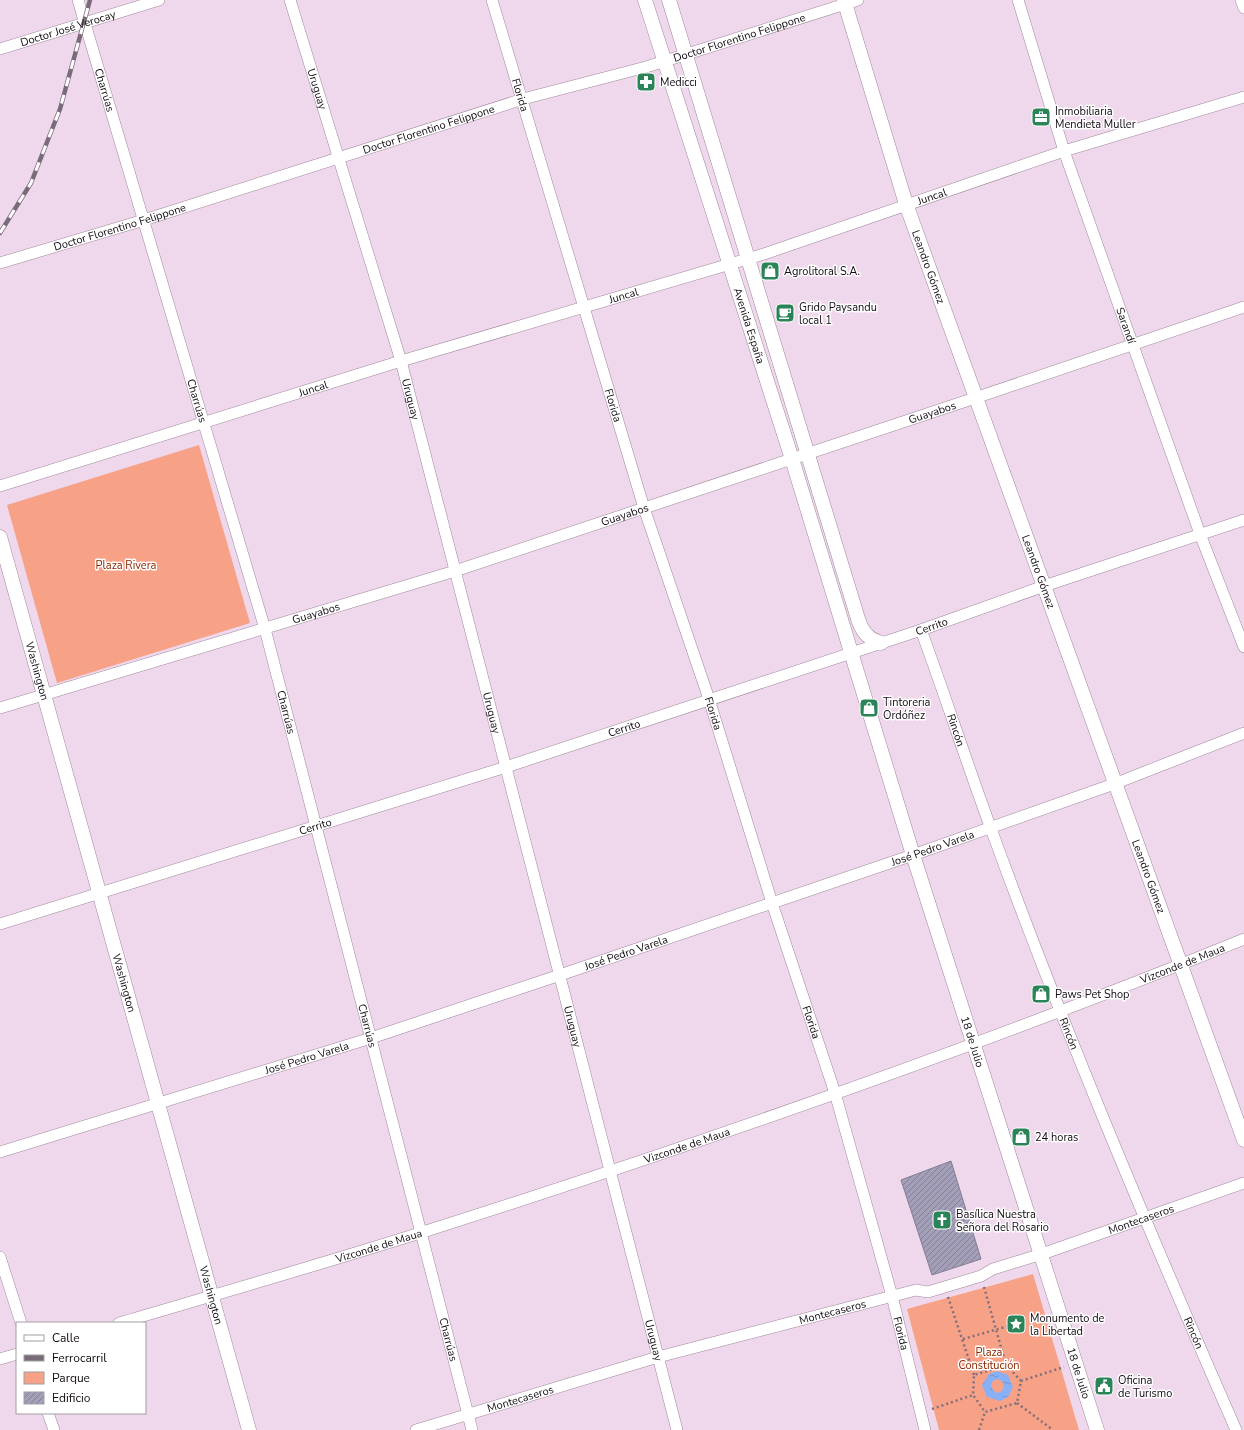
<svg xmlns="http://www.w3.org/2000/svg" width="1244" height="1430" font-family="'Nunito Sans',sans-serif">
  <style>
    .green { fill: #f7a187 }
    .water { fill: url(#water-ripples); fill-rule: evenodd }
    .building { fill: url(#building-hatch); stroke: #827d95 }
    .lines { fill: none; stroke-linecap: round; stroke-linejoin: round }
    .minor-casing { stroke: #9f899d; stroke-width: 12 }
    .tertiary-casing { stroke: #9f899d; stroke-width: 15 }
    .path { stroke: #80707e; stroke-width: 2.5; stroke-dasharray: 2 3; stroke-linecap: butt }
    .minor { stroke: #fff; stroke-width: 11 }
    .tertiary { stroke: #fff; stroke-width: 14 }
    .rail-casing { stroke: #7a6b79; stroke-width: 4.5 }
    .rail { stroke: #fff; stroke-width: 3; stroke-dasharray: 9; stroke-linecap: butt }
    .labels { text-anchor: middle; stroke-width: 3; stroke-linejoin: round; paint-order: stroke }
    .street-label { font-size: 11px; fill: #130c13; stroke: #fff }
    .poi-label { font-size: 11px; fill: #130c13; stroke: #fff; text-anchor: start }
    .park-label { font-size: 11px; fill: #892600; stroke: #fff }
  </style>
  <defs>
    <pattern id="water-ripples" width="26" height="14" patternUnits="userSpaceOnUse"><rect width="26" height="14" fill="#88b0f6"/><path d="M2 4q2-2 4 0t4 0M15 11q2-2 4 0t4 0" fill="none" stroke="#7496d2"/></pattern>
    <pattern id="building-hatch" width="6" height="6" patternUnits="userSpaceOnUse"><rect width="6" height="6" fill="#a49fb9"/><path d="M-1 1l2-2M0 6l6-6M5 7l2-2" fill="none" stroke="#848095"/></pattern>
  </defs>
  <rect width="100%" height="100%" fill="#efd7ec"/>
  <!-- green -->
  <path class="green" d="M 199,445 L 250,623 L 57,683 L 7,505 Z
    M 1033,1274 L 1079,1430 L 939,1430 L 907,1309 Z"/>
  <!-- water -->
  <path class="water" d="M 997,1371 L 1008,1375 L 1013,1387 L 1008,1397 L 1000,1401 L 987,1397 L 982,1385 L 989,1374 ZM 997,1379 L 1002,1381 L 1004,1386 L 1002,1391 L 997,1393 L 993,1390 L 991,1385 L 993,1381 Z"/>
  <!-- building -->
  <path class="building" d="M 951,1161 L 981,1259 L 932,1275 L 901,1180 Z"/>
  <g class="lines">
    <!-- minor casing -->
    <g class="minor-casing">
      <g id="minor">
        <path id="s1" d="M 78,0 L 265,629 L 472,1430"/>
        <path id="s2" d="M 290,0 L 401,361 L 677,1430"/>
        <path id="s3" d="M 492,0 L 644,508 L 709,699 L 772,903 L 835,1093 L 892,1296 L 925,1430"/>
        <path id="s4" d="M 1018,0 L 1064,151 L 1200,534 L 1244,647"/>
        <path d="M 1241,0 L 1244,8"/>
        <path id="s5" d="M 0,49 L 159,0"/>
        <path id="s6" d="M 0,263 L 144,220 L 523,99 L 646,67 L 858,0"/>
        <path id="s7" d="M 0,486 L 401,361 L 764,254 L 1064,151 L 1244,97"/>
        <path id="s8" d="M 921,630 C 945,695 966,761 990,826 C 1064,1030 1149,1231 1236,1430"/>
        <path id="s9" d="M 0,708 L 455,571 L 975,398 L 1244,307"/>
        <path id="s10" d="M 0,924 L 506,767 L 921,630 L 1044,586 L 1244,520"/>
        <path id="s11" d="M 0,1152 L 371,1038 L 560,975 L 913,855 L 1114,784 L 1244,733"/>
        <path d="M 0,1257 L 21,1323"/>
        <path id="s12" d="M 119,1323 C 221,1293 322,1264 423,1232 C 700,1144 975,1048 1244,939"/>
        <path d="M 0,1359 L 17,1354"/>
        <path d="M 48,1413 L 54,1430"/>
        <path id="s13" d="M 416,1430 L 658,1357 L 916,1290 L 928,1292 L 981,1276 L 993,1269 L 1042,1254 L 1244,1183"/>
      </g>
    </g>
    <!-- tertiary casing -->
    <g class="tertiary-casing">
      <g id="tertiary">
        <path id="s14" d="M 645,0 L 792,459 L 913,855 L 1097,1430"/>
        <path d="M 669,0 L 859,622 C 864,634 869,639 881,643"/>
        <path id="s15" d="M 844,0 L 906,204 L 1244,1140"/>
        <path id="s16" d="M 0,537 L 249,1430"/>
      </g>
    </g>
    <!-- path -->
    <path class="path" d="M 984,1287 L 1006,1365
      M 948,1297 L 974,1375
      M 963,1339 L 1012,1325
      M 1006,1365 L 1021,1381 L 1017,1403 L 985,1412 L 973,1395 L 974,1375 Z
      M 1021,1381 L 1064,1367
      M 1017,1403 L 1053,1430
      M 932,1409 L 973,1395
      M 979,1430 L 985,1412"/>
    <!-- minor -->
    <use href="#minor" class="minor"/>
    <!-- tertiary -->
    <use href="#tertiary" class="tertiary"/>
    <!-- rail casing -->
    <g class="rail-casing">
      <path id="rail" d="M 0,233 L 31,183 L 60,109 L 90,0"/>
    </g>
    <!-- rail -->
    <use href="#rail" class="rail"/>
  </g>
  <!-- icons -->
  <defs>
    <g id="pharmacy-square" transform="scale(1)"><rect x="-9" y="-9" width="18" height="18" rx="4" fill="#2b8358" stroke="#fff"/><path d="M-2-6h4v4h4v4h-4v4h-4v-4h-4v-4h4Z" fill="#fff"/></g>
    <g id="office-square" transform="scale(1)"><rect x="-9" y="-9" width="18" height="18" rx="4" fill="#2b8358" stroke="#fff"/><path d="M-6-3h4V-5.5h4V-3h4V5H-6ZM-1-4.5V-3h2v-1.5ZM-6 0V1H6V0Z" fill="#fff"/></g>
    <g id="shop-square" transform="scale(1)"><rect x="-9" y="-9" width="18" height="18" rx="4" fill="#2b8358" stroke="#fff"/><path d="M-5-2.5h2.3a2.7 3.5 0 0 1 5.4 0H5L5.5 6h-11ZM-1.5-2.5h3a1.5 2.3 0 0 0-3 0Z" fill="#fff"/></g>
    <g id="cafe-square" transform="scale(1)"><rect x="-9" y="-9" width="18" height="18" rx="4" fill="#2b8358" stroke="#fff"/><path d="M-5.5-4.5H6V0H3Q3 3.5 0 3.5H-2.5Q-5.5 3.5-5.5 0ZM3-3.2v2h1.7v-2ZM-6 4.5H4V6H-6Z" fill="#fff"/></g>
    <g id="church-square" transform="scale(1)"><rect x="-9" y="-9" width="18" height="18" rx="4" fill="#2b8358" stroke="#fff"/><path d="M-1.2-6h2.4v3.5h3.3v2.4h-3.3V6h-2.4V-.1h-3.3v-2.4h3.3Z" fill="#fff"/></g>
    <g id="sight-square" transform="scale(1)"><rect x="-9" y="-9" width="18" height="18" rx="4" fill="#2b8358" stroke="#fff"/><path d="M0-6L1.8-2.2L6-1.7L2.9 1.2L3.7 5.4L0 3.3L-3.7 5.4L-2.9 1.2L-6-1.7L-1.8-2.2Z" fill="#fff"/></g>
    <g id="civic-square" transform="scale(1)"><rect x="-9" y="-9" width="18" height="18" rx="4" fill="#2b8358" stroke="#fff"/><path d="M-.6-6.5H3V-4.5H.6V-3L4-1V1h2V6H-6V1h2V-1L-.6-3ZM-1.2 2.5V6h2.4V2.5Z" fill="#fff"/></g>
  </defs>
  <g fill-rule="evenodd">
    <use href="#pharmacy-square" x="646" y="82"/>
    <use href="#office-square" x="1041" y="117"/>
    <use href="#shop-square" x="770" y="271"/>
    <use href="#cafe-square" x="785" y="313"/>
    <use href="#shop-square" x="869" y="708"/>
    <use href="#shop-square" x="1041" y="994"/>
    <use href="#shop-square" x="1021" y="1137"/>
    <use href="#church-square" x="942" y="1220"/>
    <use href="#sight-square" x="1016" y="1324"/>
    <use href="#civic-square" x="1104" y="1386"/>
  </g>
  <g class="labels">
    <!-- street labels -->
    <g class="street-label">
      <text dy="4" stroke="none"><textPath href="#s5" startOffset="71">Doctor José Verocay</textPath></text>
      <text dy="4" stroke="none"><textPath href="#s6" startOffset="773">Doctor Florentino Felippone</textPath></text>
      <text dy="4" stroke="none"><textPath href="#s2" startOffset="93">Uruguay</textPath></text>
      <text dy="4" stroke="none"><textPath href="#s1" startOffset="94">Charrúas</textPath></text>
      <text dy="4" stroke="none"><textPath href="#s3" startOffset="99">Florida</textPath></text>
      <text dy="4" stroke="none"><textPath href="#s6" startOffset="449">Doctor Florentino Felippone</textPath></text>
      <text dy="4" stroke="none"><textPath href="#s7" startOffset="976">Juncal</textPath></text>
      <text dy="4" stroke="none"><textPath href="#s6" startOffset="125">Doctor Florentino Felippone</textPath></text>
      <text dy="4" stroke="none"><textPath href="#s15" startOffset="280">Leandro Gómez</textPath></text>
      <text dy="4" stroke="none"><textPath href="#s7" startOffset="652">Juncal</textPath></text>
      <text dy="4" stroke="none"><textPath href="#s4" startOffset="343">Sarandí</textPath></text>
      <text dy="4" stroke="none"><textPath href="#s14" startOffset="342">Avenida España</textPath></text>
      <text dy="4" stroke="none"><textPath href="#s7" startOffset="328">Juncal</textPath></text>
      <text dy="4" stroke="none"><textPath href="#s2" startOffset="417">Uruguay</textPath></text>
      <text dy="4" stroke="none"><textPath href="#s1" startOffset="418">Charrúas</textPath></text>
      <text dy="4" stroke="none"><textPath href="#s3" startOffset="423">Florida</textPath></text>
      <text dy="4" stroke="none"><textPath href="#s9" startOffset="978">Guayabos</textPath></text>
      <text dy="4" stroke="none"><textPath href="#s9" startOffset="654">Guayabos</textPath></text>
      <text dy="4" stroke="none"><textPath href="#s15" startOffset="604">Leandro Gómez</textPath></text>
      <text dy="4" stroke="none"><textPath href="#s9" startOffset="330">Guayabos</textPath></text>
      <text dy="4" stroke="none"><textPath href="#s10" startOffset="978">Cerrito</textPath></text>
      <text dy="4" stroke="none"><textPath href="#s16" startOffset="139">Washington</textPath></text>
      <text dy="4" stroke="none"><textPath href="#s1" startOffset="742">Charrúas</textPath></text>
      <text dy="4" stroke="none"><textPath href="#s2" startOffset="741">Uruguay</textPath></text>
      <text dy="4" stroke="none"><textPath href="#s3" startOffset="747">Florida</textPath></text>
      <text dy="4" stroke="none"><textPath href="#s10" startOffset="654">Cerrito</textPath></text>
      <text dy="4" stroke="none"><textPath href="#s8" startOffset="106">Rincón</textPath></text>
      <text dy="4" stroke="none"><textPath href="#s10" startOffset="330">Cerrito</textPath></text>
      <text dy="4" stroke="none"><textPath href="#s11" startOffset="981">José Pedro Varela</textPath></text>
      <text dy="4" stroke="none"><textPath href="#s15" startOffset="928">Leandro Gómez</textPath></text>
      <text dy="4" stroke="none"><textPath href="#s11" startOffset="657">José Pedro Varela</textPath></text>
      <text dy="4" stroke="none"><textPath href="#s12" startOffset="1123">Vizconde de Maua</textPath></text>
      <text dy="4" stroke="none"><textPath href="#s16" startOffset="463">Washington</textPath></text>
      <text dy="4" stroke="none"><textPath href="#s3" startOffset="1071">Florida</textPath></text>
      <text dy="4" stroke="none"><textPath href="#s1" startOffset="1066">Charrúas</textPath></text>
      <text dy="4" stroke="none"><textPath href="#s2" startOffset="1065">Uruguay</textPath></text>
      <text dy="4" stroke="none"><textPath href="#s8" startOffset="430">Rincón</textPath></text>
      <text dy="4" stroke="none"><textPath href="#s14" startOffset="1092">18 de Julio</textPath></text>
      <text dy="4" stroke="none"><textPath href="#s11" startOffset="321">José Pedro Varela</textPath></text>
      <text dy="4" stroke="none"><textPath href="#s12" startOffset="595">Vizconde de Maua</textPath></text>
      <text dy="4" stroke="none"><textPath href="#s13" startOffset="757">Montecaseros</textPath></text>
      <text dy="4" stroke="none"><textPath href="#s12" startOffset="271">Vizconde de Maua</textPath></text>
      <text dy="4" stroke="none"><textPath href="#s16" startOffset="787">Washington</textPath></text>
      <text dy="4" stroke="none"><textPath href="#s13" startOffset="433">Montecaseros</textPath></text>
      <text dy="4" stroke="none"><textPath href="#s8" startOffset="754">Rincón</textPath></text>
      <text dy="4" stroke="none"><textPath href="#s3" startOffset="1395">Florida</textPath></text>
      <text dy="4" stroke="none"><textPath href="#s1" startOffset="1390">Charrúas</textPath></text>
      <text dy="4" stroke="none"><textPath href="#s2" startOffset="1389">Uruguay</textPath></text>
      <text dy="4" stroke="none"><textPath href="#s14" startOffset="1440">18 de Julio</textPath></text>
      <text dy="4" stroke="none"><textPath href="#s13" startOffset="109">Montecaseros</textPath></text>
    </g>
    <!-- poi labels -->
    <g class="poi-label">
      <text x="660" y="86">Medicci</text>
      <text x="1055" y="115">Inmobiliaria<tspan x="1055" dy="13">Mendieta Muller</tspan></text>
      <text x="784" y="275">Agrolitoral S.A.</text>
      <text x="799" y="311">Grido Paysandu<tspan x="799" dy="13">local 1</tspan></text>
      <text x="883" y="706">Tintoreria<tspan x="883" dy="13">Ordóñez</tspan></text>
      <text x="1055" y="998">Paws Pet Shop</text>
      <text x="1035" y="1141">24 horas</text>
      <text x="956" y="1218">Basílica Nuestra<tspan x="956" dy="13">Señora del Rosario</tspan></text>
      <text x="1030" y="1322">Monumento de<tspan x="1030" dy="13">la Libertad</tspan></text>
      <text x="1118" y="1384">Oficina<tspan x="1118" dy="13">de Turismo</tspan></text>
    </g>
    <!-- park labels -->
    <g class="park-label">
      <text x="126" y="569">Plaza Rivera</text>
      <text x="989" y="1356">Plaza<tspan x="989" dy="13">Constitución</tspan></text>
    </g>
  </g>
  <!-- legend -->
  <rect x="16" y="1322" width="130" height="92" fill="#ffffff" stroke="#a19ea1"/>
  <rect x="24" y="1335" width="20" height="6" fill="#ffffff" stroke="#a19ea1"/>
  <text x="52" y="1342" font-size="12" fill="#130c13">Calle</text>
  <rect x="24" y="1355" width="20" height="6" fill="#7a6b79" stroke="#a19ea1"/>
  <text x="52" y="1362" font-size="12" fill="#130c13">Ferrocarril</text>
  <rect x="24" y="1372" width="20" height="12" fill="#f7a187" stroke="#a19ea1"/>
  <text x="52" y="1382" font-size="12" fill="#130c13">Parque</text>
  <rect x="24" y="1392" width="20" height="12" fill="url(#building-hatch)" stroke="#a19ea1"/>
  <text x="52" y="1402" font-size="12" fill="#130c13">Edificio</text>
</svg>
